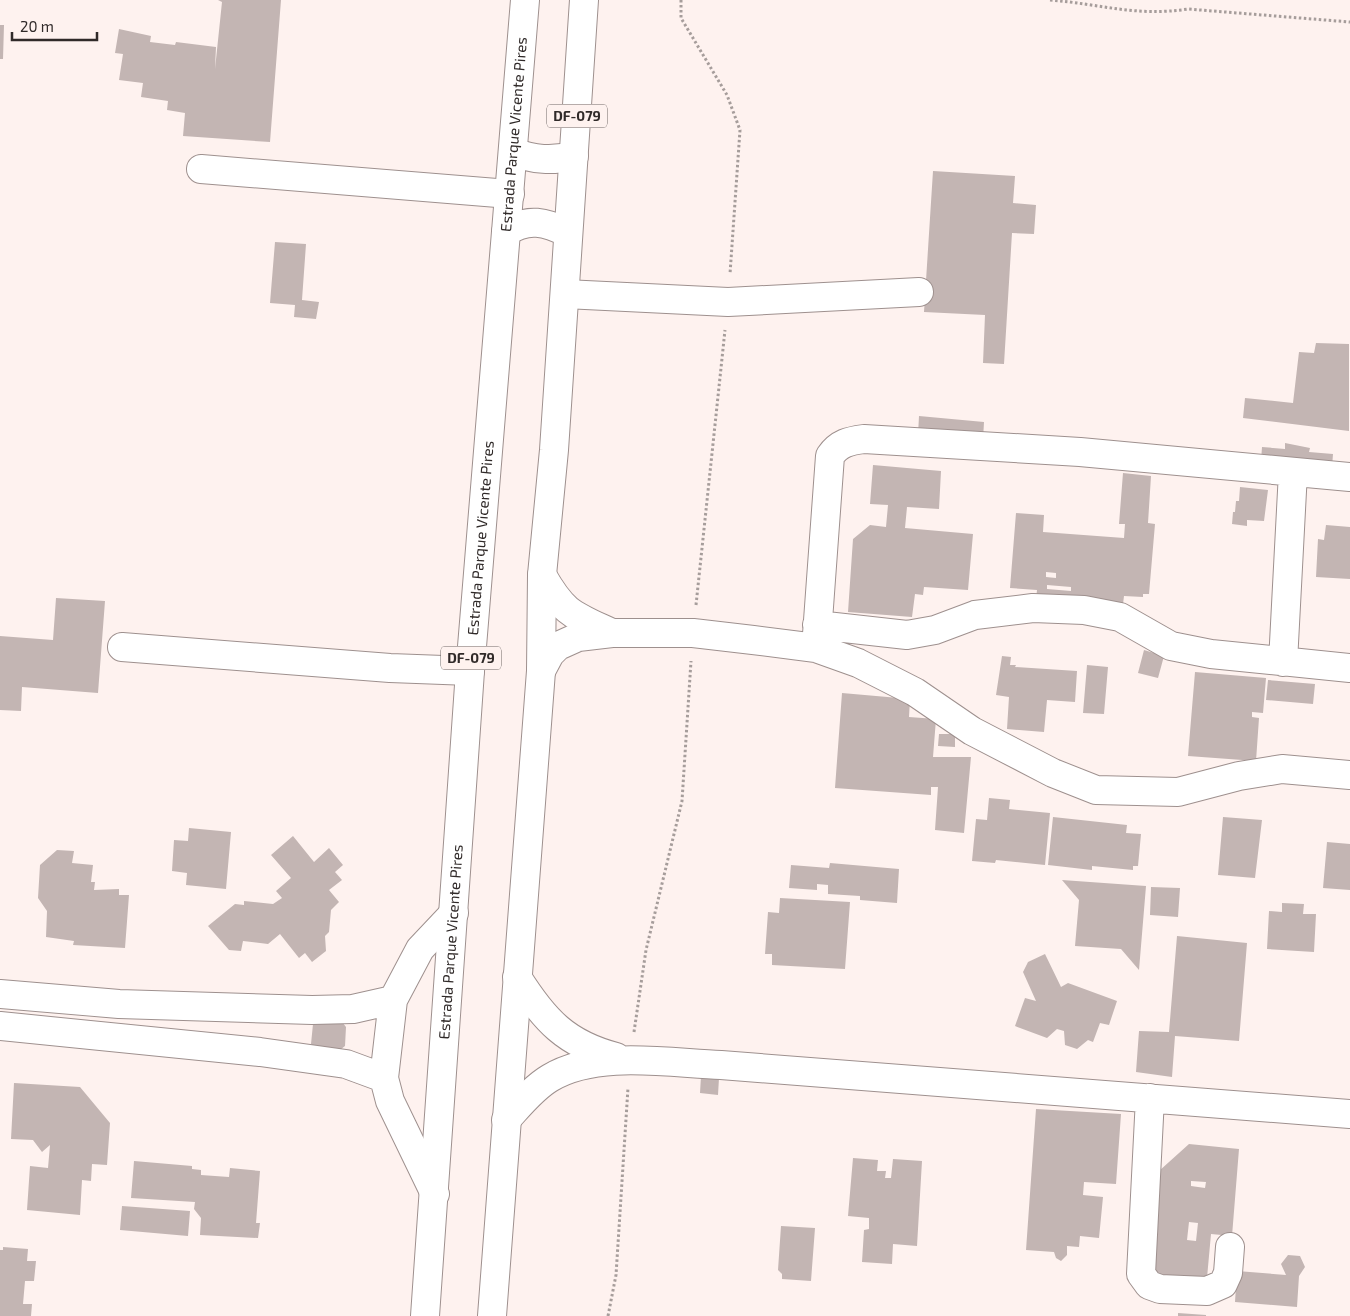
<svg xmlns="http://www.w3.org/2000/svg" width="1350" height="1316" font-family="'Exo 2',sans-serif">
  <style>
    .building { fill: #c3b5b3; fill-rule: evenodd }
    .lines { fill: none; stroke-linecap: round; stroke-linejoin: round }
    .minor-casing { stroke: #9e908e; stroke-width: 30 }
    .major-casing { stroke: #9e908e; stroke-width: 30 }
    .path { stroke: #a69d9b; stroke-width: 3; stroke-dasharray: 2.5 2.5; stroke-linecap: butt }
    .minor { stroke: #fff; stroke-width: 28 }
    .major { stroke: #fff; stroke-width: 28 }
    .labels { text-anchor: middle; stroke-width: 4.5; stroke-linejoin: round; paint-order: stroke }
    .shield { fill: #fef2ef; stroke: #6e6664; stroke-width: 1 }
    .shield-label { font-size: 14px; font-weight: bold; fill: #302a29 }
    .street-label { font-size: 15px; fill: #302a29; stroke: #fef2ef }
  </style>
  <rect width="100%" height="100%" fill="#fef2ef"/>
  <!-- building -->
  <path class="building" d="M 218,0 L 281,0 L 270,142 L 183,136 L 185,113 L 167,110 L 168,101 L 141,97 L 143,83 L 119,80 L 123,54 L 115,53 L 119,29 L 151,36 L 150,42 L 175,45 L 176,42 L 216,47 L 215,69 L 222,2 Z
    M 0,25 L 4,25 L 3,59 L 0,59 Z
    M 933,171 L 1015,176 L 1013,203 L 1036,205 L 1034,234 L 1012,233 L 1004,364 L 983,363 L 985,315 L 924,312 Z
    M 275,242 L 306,244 L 302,300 L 319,302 L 316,319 L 294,317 L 295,305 L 270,303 Z
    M 1316,343 L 1349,344 L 1349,431 L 1243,418 L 1245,398 L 1293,403 L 1299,352 L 1314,353 Z
    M 919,416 L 984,422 L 983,440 L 918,435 Z
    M 1285,443 L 1310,448 L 1309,452 L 1333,454 L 1332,467 L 1261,461 L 1262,447 L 1285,449 Z
    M 873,465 L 941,471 L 939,509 L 907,507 L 905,528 L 973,534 L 968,590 L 924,587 L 923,595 L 915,594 L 912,617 L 848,612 L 853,539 L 870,525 L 886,527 L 888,505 L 870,504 Z
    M 1123,473 L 1151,476 L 1148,523 L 1155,524 L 1149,594 L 1143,594 L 1143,597 L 1124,596 L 1123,604 L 1036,599 L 1037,590 L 1010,588 L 1016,513 L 1044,515 L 1043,532 L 1124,538 L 1125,524 L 1119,524 ZM 1046,572 L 1056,573 L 1056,578 L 1046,577 ZM 1047,585 L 1071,587 L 1071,591 L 1047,589 Z
    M 1240,487 L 1268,490 L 1264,521 L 1247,520 L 1247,526 L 1232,524 L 1233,512 L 1235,512 L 1236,501 L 1239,501 Z
    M 1326,525 L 1350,527 L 1350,579 L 1316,577 L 1318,539 L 1324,540 Z
    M 56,598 L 105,601 L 98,693 L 22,687 L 21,711 L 0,710 L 0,636 L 53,640 Z
    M 1144,650 L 1164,656 L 1158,678 L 1138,673 Z
    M 1002,656 L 1011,657 L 1010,665 L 1016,665 L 1015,667 L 1077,671 L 1075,702 L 1047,700 L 1044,732 L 1007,729 L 1009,697 L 996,695 Z
    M 1087,665 L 1108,667 L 1104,714 L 1083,713 Z
    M 1195,672 L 1266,678 L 1263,713 L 1252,712 L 1252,717 L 1259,718 L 1256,761 L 1188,756 Z
    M 1268,680 L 1315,684 L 1313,704 L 1266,700 Z
    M 842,693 L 910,699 L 909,717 L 936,719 L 933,757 L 971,757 L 964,833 L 935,830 L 938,787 L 931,787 L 931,795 L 835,788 Z
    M 939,734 L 955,734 L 955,747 L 938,746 Z
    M 989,798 L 1010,800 L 1009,809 L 1050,813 L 1045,865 L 996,860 L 995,863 L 972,861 L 976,819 L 987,820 Z
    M 1053,817 L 1127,825 L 1126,833 L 1141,834 L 1138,866 L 1133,866 L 1133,870 L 1092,866 L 1092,870 L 1048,865 Z
    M 1223,817 L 1262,820 L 1255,878 L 1218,875 Z
    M 189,828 L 231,832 L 226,889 L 186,885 L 187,873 L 172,871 L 174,840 L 188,841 Z
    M 293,836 L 314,862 L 329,848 L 343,865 L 335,872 L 342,880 L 329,890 L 339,902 L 331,910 L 329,932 L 325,936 L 326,951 L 312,962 L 305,953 L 299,958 L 280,934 L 268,944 L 243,941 L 241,951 L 229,950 L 208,926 L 235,904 L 244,905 L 244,901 L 273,904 L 282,898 L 276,891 L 291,878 L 271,855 Z
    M 1327,842 L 1350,844 L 1350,890 L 1323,888 Z
    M 57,850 L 74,851 L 72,863 L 93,865 L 91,882 L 95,882 L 94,890 L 119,889 L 119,895 L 129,895 L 125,948 L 73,945 L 74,941 L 46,937 L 47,911 L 38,898 L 40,865 Z
    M 830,863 L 899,869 L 897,903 L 860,900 L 860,896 L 828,894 L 828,885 L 817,884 L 817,890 L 789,888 L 791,865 L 829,868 Z
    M 1062,880 L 1146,886 L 1139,970 L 1121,949 L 1075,946 L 1079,900 Z
    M 1151,887 L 1180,888 L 1178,917 L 1150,915 Z
    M 780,898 L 850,902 L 845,969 L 772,965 L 772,954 L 765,954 L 768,912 L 779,913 Z
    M 1282,903 L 1304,904 L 1303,914 L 1316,914 L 1314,952 L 1267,949 L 1269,911 L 1282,912 Z
    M 1177,936 L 1247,943 L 1239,1041 L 1175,1036 L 1172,1077 L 1136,1072 L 1139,1031 L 1169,1032 Z
    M 1045,954 L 1061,987 L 1068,983 L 1117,1001 L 1109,1025 L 1100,1023 L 1093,1042 L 1088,1040 L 1077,1049 L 1065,1045 L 1064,1031 L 1057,1029 L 1047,1038 L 1015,1026 L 1025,998 L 1036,1001 L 1023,972 L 1028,962 Z
    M 339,1018 L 346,1027 L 345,1046 L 336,1053 L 316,1050 L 311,1044 L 313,1024 Z
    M 701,1076 L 719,1078 L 718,1095 L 700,1093 Z
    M 14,1083 L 80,1087 L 110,1123 L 107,1165 L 92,1164 L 91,1181 L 82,1180 L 80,1215 L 27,1210 L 30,1166 L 48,1168 L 50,1145 L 42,1152 L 33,1140 L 11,1139 Z
    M 1036,1109 L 1121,1114 L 1116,1184 L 1084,1182 L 1083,1195 L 1103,1197 L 1099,1238 L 1080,1236 L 1079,1247 L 1067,1246 L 1067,1255 L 1061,1261 L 1056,1258 L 1054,1252 L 1026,1250 Z
    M 1189,1144 L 1239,1149 L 1232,1236 L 1211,1234 L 1207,1278 L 1152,1274 L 1159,1171 ZM 1191,1181 L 1206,1182 L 1205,1188 L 1191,1186 ZM 1189,1222 L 1198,1223 L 1196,1241 L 1187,1240 Z
    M 853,1158 L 878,1160 L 877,1171 L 886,1171 L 885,1178 L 891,1178 L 893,1159 L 922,1161 L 917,1246 L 893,1244 L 892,1264 L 862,1262 L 864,1230 L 869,1229 L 869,1218 L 848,1216 Z
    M 134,1161 L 192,1166 L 192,1169 L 201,1170 L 201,1175 L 229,1177 L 230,1168 L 260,1171 L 256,1223 L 260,1223 L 258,1238 L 200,1235 L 201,1218 L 194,1209 L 195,1202 L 131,1198 Z
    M 122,1206 L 190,1211 L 188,1236 L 120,1230 Z
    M 781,1226 L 815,1228 L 811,1281 L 782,1279 L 782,1274 L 778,1270 Z
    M 3,1247 L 28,1249 L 27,1261 L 36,1261 L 34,1281 L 25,1281 L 23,1304 L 32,1304 L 31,1316 L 0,1316 L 0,1250 L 3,1250 Z
    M 1288,1255 L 1300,1256 L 1305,1267 L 1299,1276 L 1297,1307 L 1235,1302 L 1237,1271 L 1286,1275 L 1281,1264 Z
    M 1178,1313 L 1206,1315 L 1206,1316 L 1178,1316 Z"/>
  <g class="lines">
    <!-- minor casing -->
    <g class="minor-casing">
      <path id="minor" d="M 201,169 L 510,194
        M 565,294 L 728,302 L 919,292
        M 542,575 C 564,614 573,615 612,633
        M 817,625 L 907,635 L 935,630 L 975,615 L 1033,608 L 1084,610 L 1120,617 L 1171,646 L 1211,654 L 1350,668
        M 122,647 L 390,668 L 470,671
        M 816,648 L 830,456 C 839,443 849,441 864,439 L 1080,452 L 1350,477
        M 1283,662 L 1293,472
        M 541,671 L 550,654 L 558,646 L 578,637 L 612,633 L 693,633 L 753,640 L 816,648 L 858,663 L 915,692 L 972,731 L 1053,773 L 1096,790 L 1178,792 L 1239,776 L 1282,769 L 1350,775
        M 517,977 C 544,1020 566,1044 616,1057
        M 0,994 L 119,1004 L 312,1010 L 353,1009 L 393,1000
        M 0,1026 L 260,1052 L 346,1064 L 384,1078
        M 1150,1098 L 1141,1274 L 1149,1285 L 1160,1289 L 1207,1291 L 1223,1284 L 1228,1273 L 1230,1247
        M 506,1120 C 519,1106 533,1088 550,1078 C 596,1050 669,1063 721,1065 L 1350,1114
        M 435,1194 L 390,1101 L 384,1078 L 393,1000 L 420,949 L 454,913"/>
    </g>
    <!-- major casing -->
    <g class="major-casing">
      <g id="major">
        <path d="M 513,152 C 534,160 552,161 574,156"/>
        <path d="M 506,232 C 528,217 546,222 568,233"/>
        <path id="s1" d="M 425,1316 L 470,671 L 525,0"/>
        <path d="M 492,1316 L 541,671 L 542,575 L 554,450 L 584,0"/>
      </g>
    </g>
    <!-- path -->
    <path class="path" d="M 681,0 L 681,18 L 727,95 L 740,130 L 730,274
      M 1050,0 C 1101,4 1136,17 1188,9 L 1350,22
      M 696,605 L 725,330
      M 634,1032 L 646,950 L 682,801 L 691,661
      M 608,1316 L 616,1275 L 628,1088"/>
    <!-- minor -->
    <use href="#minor" class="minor"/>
    <!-- major -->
    <use href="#major" class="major"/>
  </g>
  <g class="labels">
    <!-- shield labels -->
    <g class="shield">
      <rect x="547" y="104.5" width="60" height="23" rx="4"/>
      <rect x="441" y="646.5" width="60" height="23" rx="4"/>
    </g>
    <g class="shield-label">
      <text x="577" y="121">DF-079</text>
      <text x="471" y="663">DF-079</text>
    </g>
    <!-- street labels -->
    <g class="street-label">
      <text dy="5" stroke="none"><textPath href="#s1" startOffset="1185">Estrada Parque Vicente Pires</textPath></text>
      <text dy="5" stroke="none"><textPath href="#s1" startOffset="780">Estrada Parque Vicente Pires</textPath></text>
      <text dy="5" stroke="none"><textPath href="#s1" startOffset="375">Estrada Parque Vicente Pires</textPath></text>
    </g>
  </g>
  <!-- scale -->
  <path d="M12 32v8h85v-8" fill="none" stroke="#302a29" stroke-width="2.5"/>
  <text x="20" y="32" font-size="15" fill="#302a29" stroke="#fef2ef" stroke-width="4" paint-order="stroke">20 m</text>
</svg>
